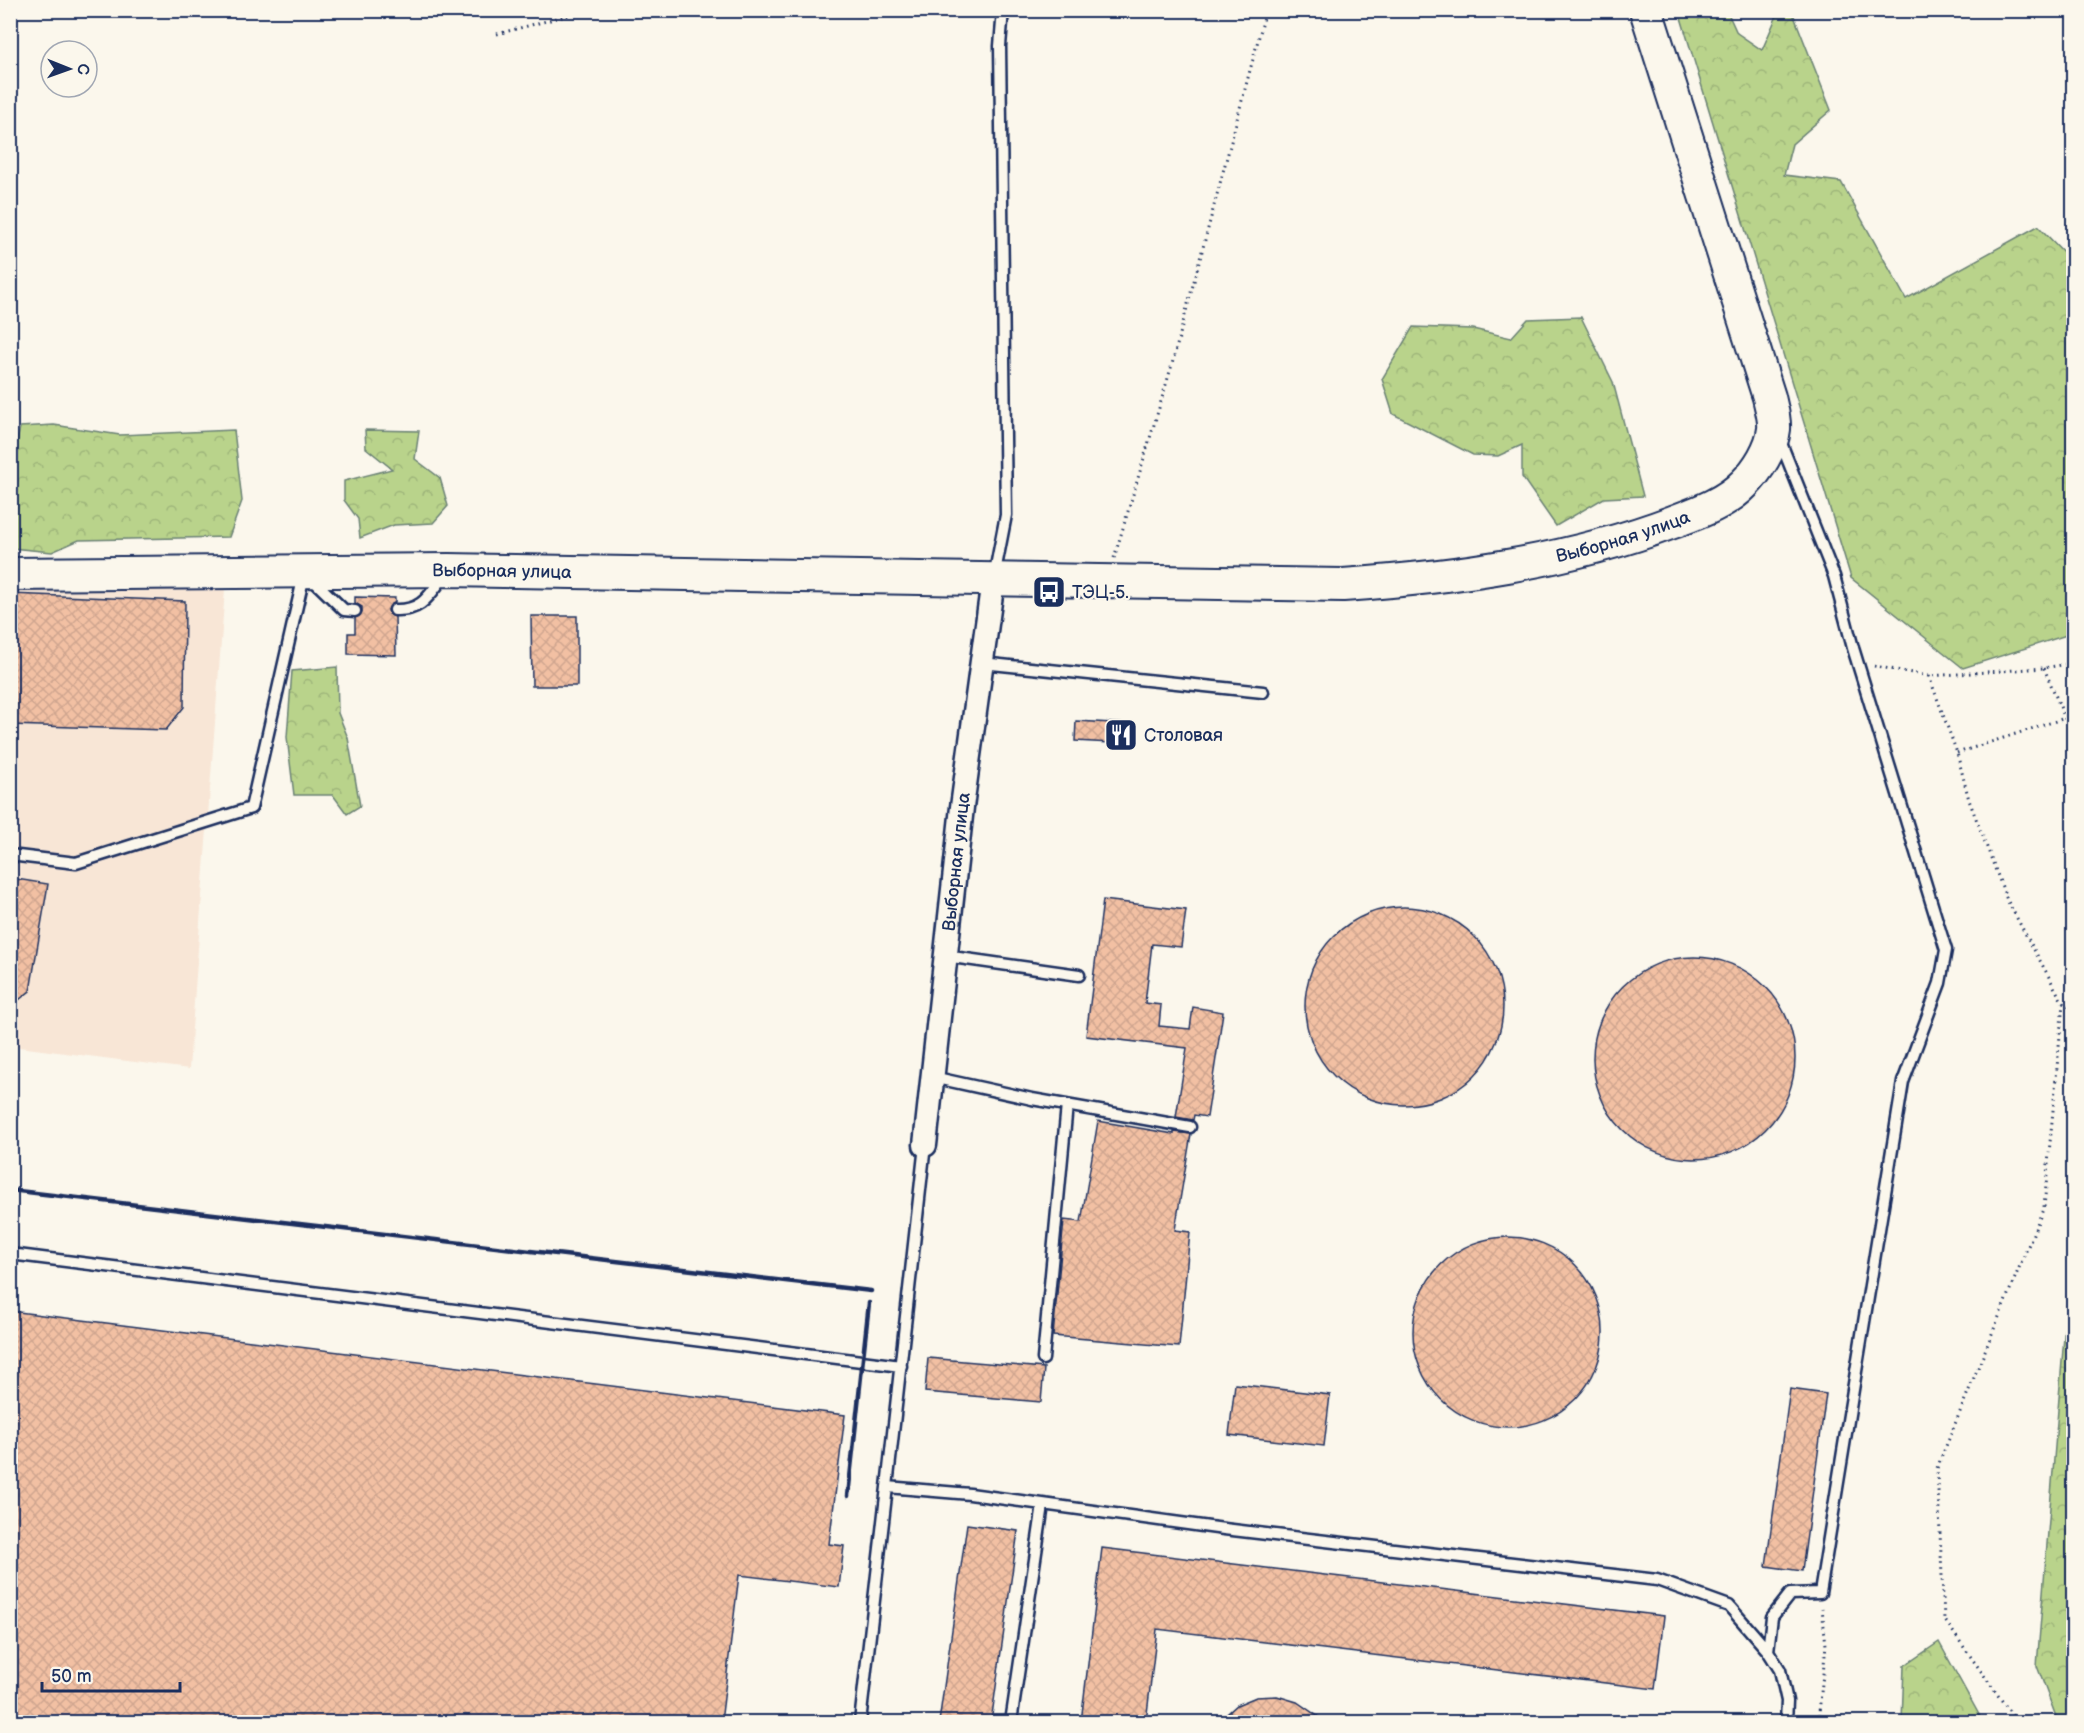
<svg xmlns="http://www.w3.org/2000/svg" width="2084" height="1733" font-family="'Balsamiq Sans',sans-serif">
  <style>
    .built { fill: #f8e6d6 }
    .forest { fill: url(#forest-crowns); stroke: #6a8174; stroke-width: 1.5 }
    .building { fill: url(#building-cross-hatch); stroke: #1b2f5e; stroke-width: 1.5 }
    .lines { fill: none; stroke-linecap: round; stroke-linejoin: round }
    .lane-casing { stroke: #1b2f5e; stroke-width: 15 }
    .street-casing { stroke: #1b2f5e; stroke-width: 27 }
    .secondary-casing { stroke: #1b2f5e; stroke-width: 36 }
    .path { stroke: #1b2f5e; stroke-width: 3; stroke-dasharray: 1.5 4.5; stroke-linecap: butt }
    .lane { stroke: #fbf7ec; stroke-width: 10 }
    .street { stroke: #fbf7ec; stroke-width: 22 }
    .secondary { stroke: #fbf7ec; stroke-width: 32 }
    .rail { stroke: #1b2f5e; stroke-width: 4.5 }
    .labels { text-anchor: middle; stroke-width: 4.5; stroke-linejoin: round; paint-order: stroke }
    .street-label { font-size: 18px; fill: #1b2f5e; stroke: #fbf7ec }
    .poi-label { font-size: 18px; fill: #1b2f5e; stroke: #fbf7ec; text-anchor: start }
  </style>
  <defs>
    <pattern id="forest-crowns" width="20" height="18" patternUnits="userSpaceOnUse" patternTransform="scale(1.5)"><rect width="20" height="18" fill="#b9d38b"/><path d="M2 6a3 3 0 1 1 6 0M12 15a3 3 0 1 1 6 0" fill="none" stroke="#9eb57a"/></pattern>
    <pattern id="building-cross-hatch" width="8" height="8" patternUnits="userSpaceOnUse" patternTransform="scale(1.5)"><rect width="8" height="8" fill="#f2c0a3"/><path d="M0 0l8 8M0 8l8-8" fill="none" stroke="#cfa58f"/></pattern>
  </defs>
  <rect width="100%" height="100%" fill="#fbf7ec"/>
  <filter id="ink" filterUnits="userSpaceOnUse"><feTurbulence type="fractalNoise" baseFrequency=".0167" numOctaves="2"/><feDisplacementMap in="SourceGraphic" scale="12" xChannelSelector="R" yChannelSelector="G"/><feConvolveMatrix kernelMatrix="1 2 1 2 8 2 1 2 1" color-interpolation-filters="sRGB"/></filter>
  <g filter="url(#ink)">
    <!-- built -->
    <path class="built" d="M 11,583 L 225,589 L 189,1069 L 11,1046 Z"/>
    <!-- forest -->
    <path class="forest" d="M 1679,11 L 1727,11 L 1737,33 L 1762,50 L 1779,11 L 1792,11 L 1831,110 L 1792,144 L 1784,175 L 1841,182 L 1906,299 L 2038,226 L 2073,262 L 2073,633 L 1963,668 L 1851,578 Z
      M 1581,317 L 1613,382 L 1643,496 L 1604,498 L 1556,526 L 1522,477 L 1522,445 L 1498,456 L 1473,455 L 1393,414 L 1382,379 L 1413,327 L 1473,329 L 1511,338 L 1528,319 Z
      M 54,425 L 120,435 L 234,430 L 242,501 L 229,537 L 79,540 L 52,552 L 11,548 L 11,472 L 20,427 Z
      M 365,430 L 419,431 L 415,459 L 440,478 L 448,506 L 433,523 L 394,525 L 360,538 L 358,519 L 344,500 L 344,481 L 392,469 L 366,448 Z
      M 337,667 L 338,713 L 348,738 L 360,806 L 347,814 L 333,795 L 294,795 L 287,737 L 292,671 Z
      M 2073,1227 L 2074,1722 L 2058,1722 L 2037,1666 Z
      M 1939,1642 L 1983,1722 L 1902,1722 L 1904,1666 Z"/>
    <!-- building -->
    <path class="building" d="M 10,594 L 185,601 L 184,707 L 166,730 L 10,725 Z
      M 355,597 L 395,598 L 395,602 L 388,610 L 389,614 L 395,617 L 396,655 L 348,654 L 348,633 L 355,633 L 355,618 L 362,612 L 362,607 L 355,603 Z
      M 531,616 L 577,616 L 577,686 L 532,686 Z
      M 1076,721 L 1131,724 L 1130,744 L 1075,741 Z
      M 10,878 L 48,884 L 30,991 L 10,1007 Z
      M 1103,900 L 1186,910 L 1181,947 L 1152,944 L 1145,1003 L 1161,1005 L 1159,1026 L 1190,1029 L 1193,1007 L 1223,1012 L 1207,1117 L 1194,1115 L 1193,1120 L 1176,1117 L 1187,1048 L 1086,1036 Z
      M1305 1006a99 99 0 1 1 198 0a99 99 0 1 1-198 0Z
      M1593 1058a101 101 0 1 1 202 0a101 101 0 1 1-202 0Z
      M 1098,1121 L 1174,1134 L 1174,1132 L 1191,1134 L 1175,1230 L 1190,1232 L 1179,1347 L 1053,1336 L 1064,1220 L 1081,1222 Z
      M1413 1332a95 95 0 1 1 190 0a95 95 0 1 1-190 0Z
      M 10,1311 L 845,1415 L 829,1544 L 844,1546 L 839,1587 L 739,1575 L 721,1722 L 10,1722 Z
      M 928,1358 L 1044,1368 L 1041,1402 L 925,1392 Z
      M 1235,1384 L 1330,1395 L 1324,1446 L 1229,1435 Z
      M 1790,1389 L 1826,1394 L 1802,1571 L 1766,1566 Z
      M 967,1524 L 1018,1531 L 991,1722 L 939,1722 Z
      M 1102,1548 L 1664,1616 L 1655,1689 L 1157,1629 L 1146,1722 L 1081,1722 Z
      M 1277,1696 L 1297,1702 L 1326,1722 L 1218,1722 L 1237,1705 L 1256,1697 Z"/>
    <g class="lines">
      <!-- lane casing -->
      <g class="lane-casing">
        <path id="lane" d="M 994,577 L 1006,515 L 1000,46 L 1003,10
          M 311,578 L 344,610 L 355,611
          M 395,610 C 423,611 429,595 445,575
          M 982,663 L 1263,692
          M 10,855 L 76,863 L 251,808 L 304,575
          M 945,956 L 1079,975
          M 932,1077 L 1032,1099 L 1190,1127
          M 925,1145 L 887,1487 L 970,1494 L 1224,1529 L 1657,1580 L 1729,1606 L 1768,1651 L 1780,1670 L 1787,1701 L 1786,1722
          M 10,1254 L 901,1366
          M 1043,1359 L 1067,1105
          M 1768,1651 L 1772,1617 L 1790,1594 L 1820,1593 L 1903,1082 L 1940,983 L 1946,950 L 1853,648 L 1834,576 L 1779,438
          M 860,1722 L 887,1487
          M 1011,1722 L 1043,1505"/>
      </g>
      <!-- street casing -->
      <g class="street-casing">
        <g id="street">
          <path id="s1" d="M 925,1145 L 962,807 L 993,580"/>
        </g>
      </g>
      <!-- secondary casing -->
      <g class="secondary-casing">
        <g id="secondary">
          <path id="s2" d="M 10,574 L 449,570 L 1343,585 C 1455,577 1567,562 1673,522 C 1697,513 1726,503 1744,484 C 1758,470 1772,448 1774,429 C 1775,419 1771,407 1769,397 L 1646,10"/>
        </g>
      </g>
      <!-- path -->
      <path class="path" d="M 497,34 L 588,10
        M 1114,558 L 1171,368 L 1266,10
        M 1874,666 L 1929,676 L 2044,668 L 2074,663
        M 2044,668 L 2074,740
        M 1929,676 L 1957,753 L 1969,800 L 2007,900 L 2063,1003 L 2044,1207 L 1937,1468 L 1944,1619 L 2017,1722
        M 1957,753 L 2065,718
        M 2063,1003 L 2074,1010
        M 1818,1722 L 1826,1645 L 1822,1608"/>
      <!-- lane -->
      <use href="#lane" class="lane"/>
      <!-- street -->
      <use href="#street" class="street"/>
      <!-- secondary -->
      <use href="#secondary" class="secondary"/>
      <!-- rail -->
      <path class="rail" d="M 10,1190 L 871,1291
        M 848,1496 L 869,1303"/>
    </g>
  </g>
  <!-- icons -->
  <defs>
    <g id="bus-square" transform="scale(1.725)"><rect x="-9" y="-9" width="18" height="18" rx="4" fill="#1b2f5e" stroke="#fbf7ec"/><path d="M-5-6H5V4H4V6H2V4H-2V6H-4V4H-5ZM-3.5-4V0h7V-4ZM-3.5 1.2v1.5H-2V1.2ZM2 1.2v1.5H3.5V1.2Z" fill="#fff"/></g>
    <g id="restaurant-square" transform="scale(1.725)"><rect x="-9" y="-9" width="18" height="18" rx="4" fill="#1b2f5e" stroke="#fbf7ec"/><path d="M-5-6h1v4h1v-4h1v4h1v-4h1v5L-1.5 .5V6h-2V.5L-5-1ZM5-6V6H3V1.5H1.5Q1.5-4 5-6Z" fill="#fff"/></g>
  </defs>
  <g fill-rule="evenodd">
    <use href="#bus-square" x="1049" y="592"/>
    <use href="#restaurant-square" x="1121" y="735"/>
  </g>
  <g class="labels">
    <!-- street labels -->
    <g class="street-label">
      <text dy="6" stroke="none"><textPath href="#s2" startOffset="1618">Выборная улица</textPath></text>
      <text dy="6" stroke="none"><textPath href="#s2" startOffset="492">Выборная улица</textPath></text>
      <text dy="6" stroke="none"><textPath href="#s1" startOffset="285">Выборная улица</textPath></text>
    </g>
    <!-- poi labels -->
    <g class="poi-label">
      <text x="1072" y="598">ТЭЦ-5.</text>
      <text x="1144" y="741">Столовая</text>
    </g>
  </g>
  <!-- margin -->
  <rect width="2084" height="1733" fill="none" stroke="#fbf7ec" stroke-width="36"/>
  <rect x="18" y="18" width="2048" height="1697" fill="none" stroke="#1b2f5e" stroke-width="2" filter="url(#ink)"/>
  <!-- north arrow -->
  <g transform="translate(69 69) rotate(91)"><circle r="28" fill="#fbf7ec" stroke="#a1a7b3" stroke-width="1.5"/>
  <path d="M0-4.5L10 22L0 15L-10 22Z" fill="#1b2f5e"/>
  <text y="-9" font-size="16" font-weight="bold" text-anchor="middle" fill="#1b2f5e">С</text>
  </g>
  <!-- scale -->
  <path d="M42 1682v9h138v-9" fill="none" stroke="#1b2f5e" stroke-width="3"/>
  <text x="51" y="1682" font-size="18" fill="#1b2f5e" stroke="#fbf7ec" stroke-width="4.5" paint-order="stroke">50 m</text>
</svg>
